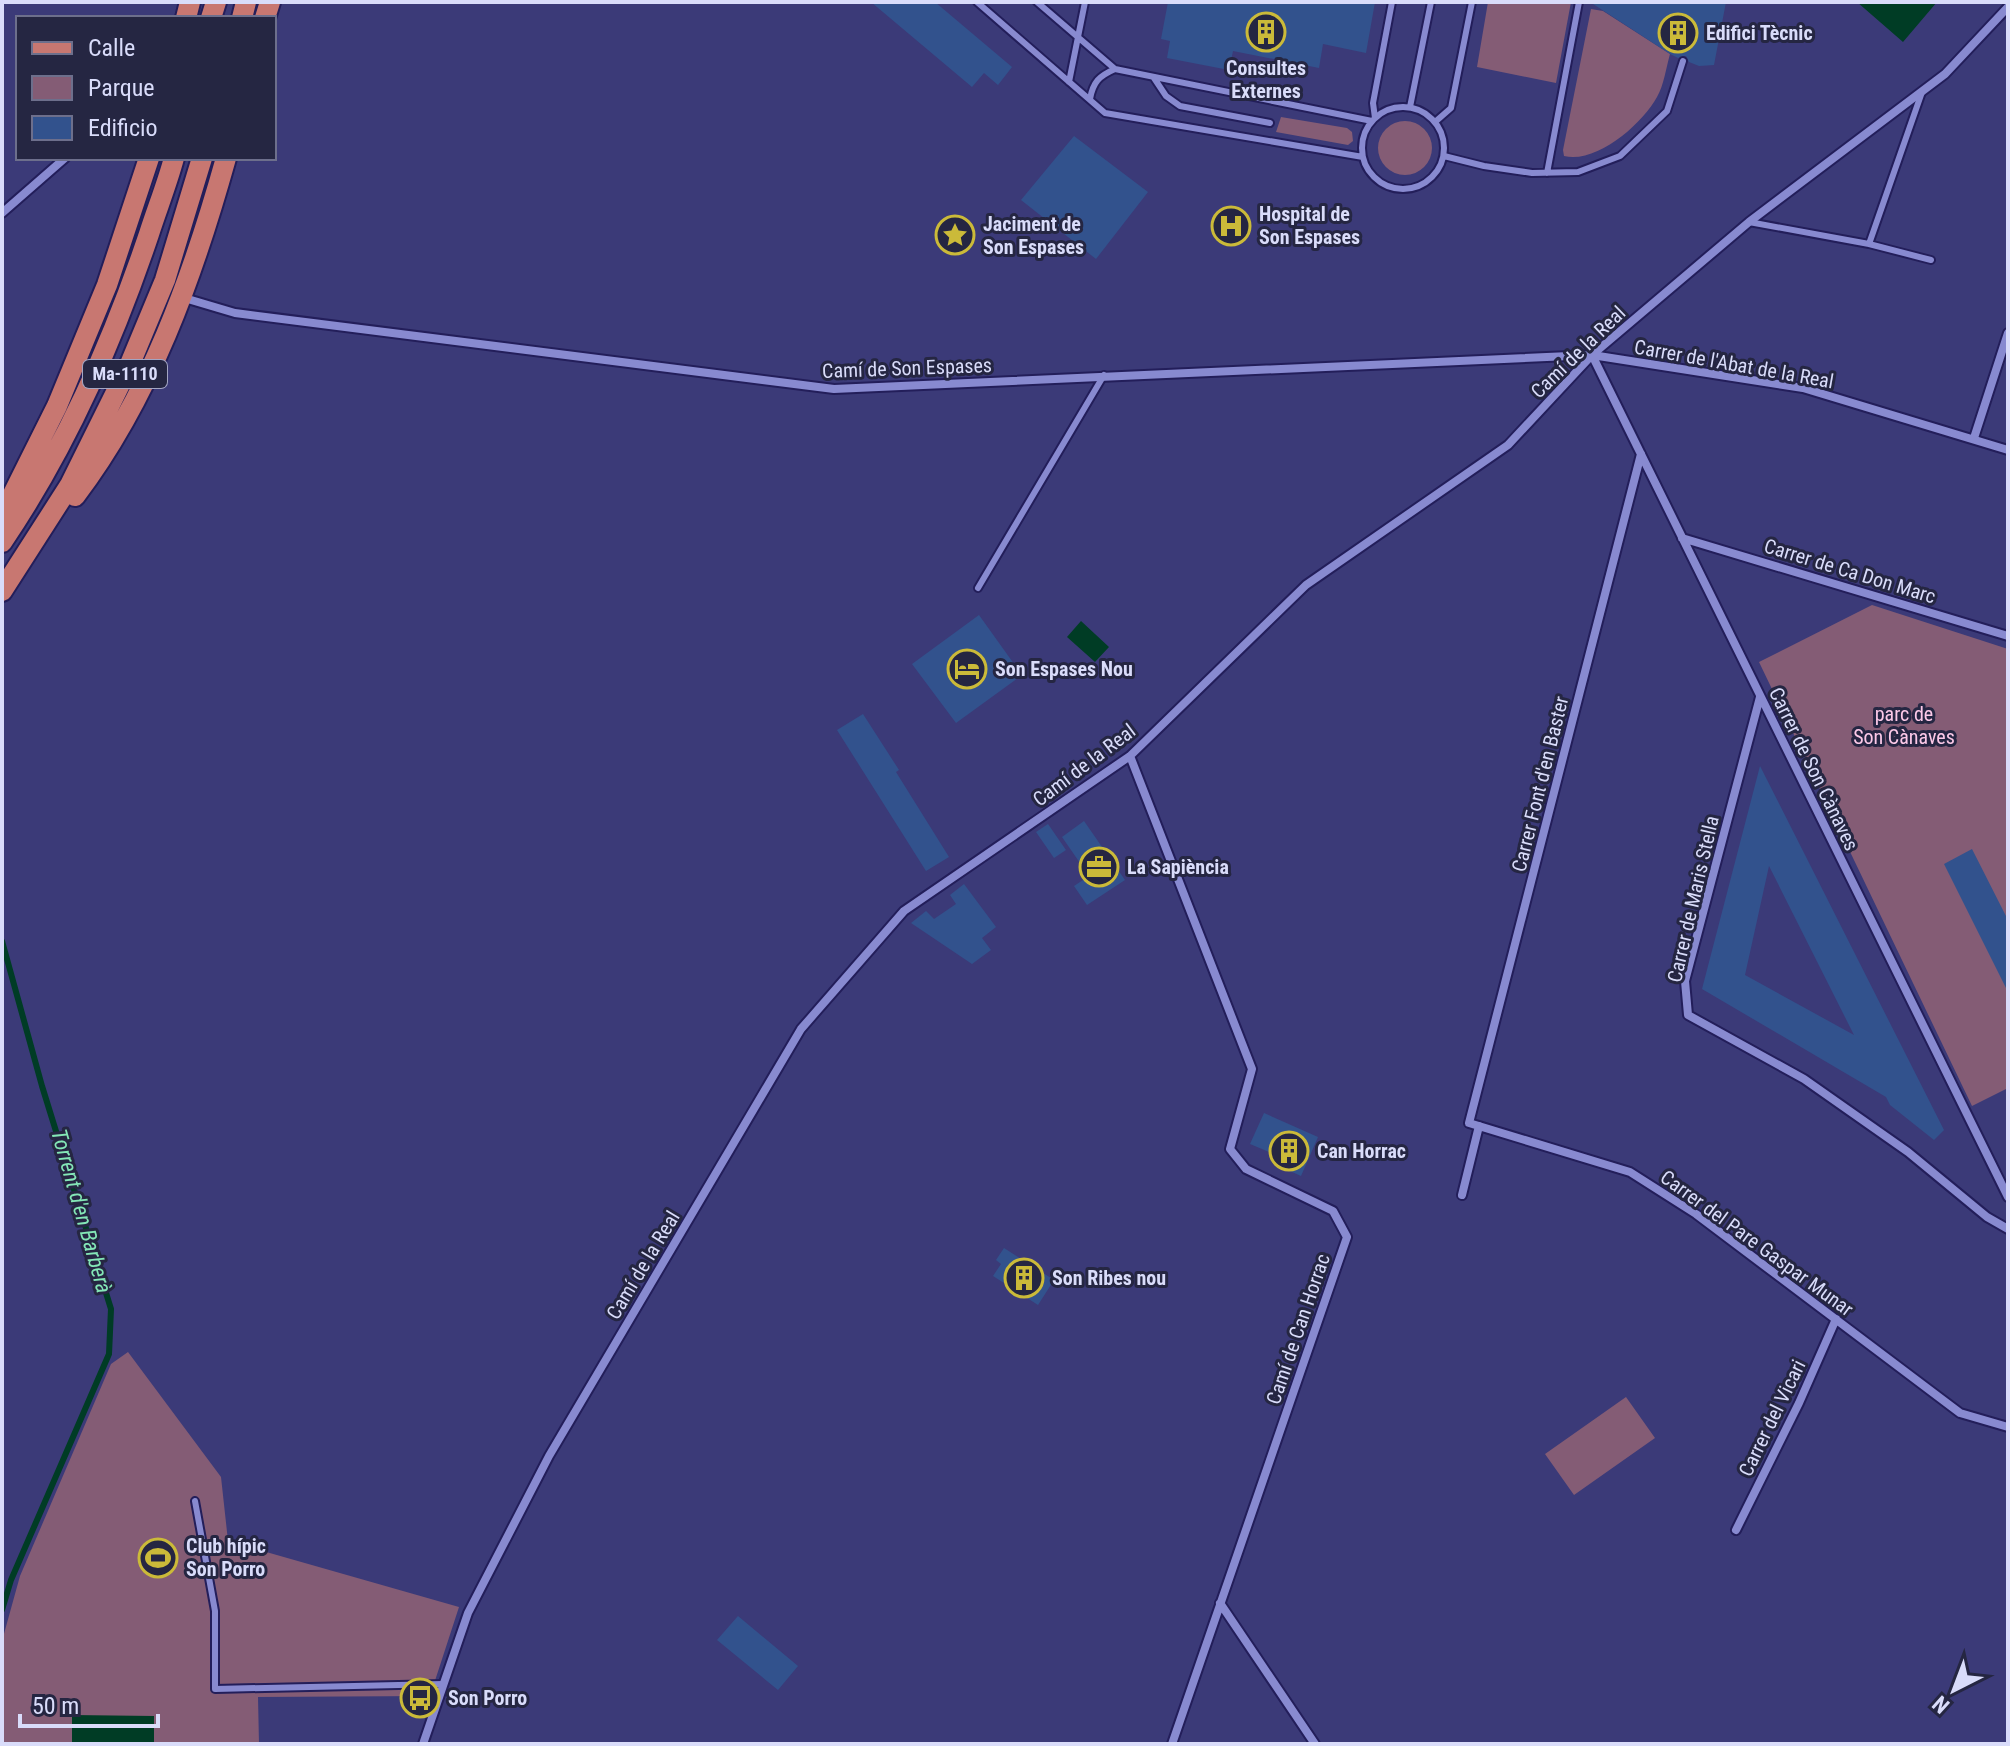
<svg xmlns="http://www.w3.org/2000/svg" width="2010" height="1746" font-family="'Roboto Condensed',sans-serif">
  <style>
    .green { fill: #845c75 }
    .water { fill: #003c25 }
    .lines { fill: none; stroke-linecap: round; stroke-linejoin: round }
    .stream { stroke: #003c25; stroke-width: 6 }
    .building { fill: #32528d; fill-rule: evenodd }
    .lane-casing { stroke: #231e5a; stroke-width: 10 }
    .street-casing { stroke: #231e5a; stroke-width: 12 }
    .primary-casing { stroke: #231e5a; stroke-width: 24 }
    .lane { stroke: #888ad0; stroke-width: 6 }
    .street { stroke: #888ad0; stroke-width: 8 }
    .primary { stroke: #c87771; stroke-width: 20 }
    .labels { text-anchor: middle; stroke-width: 6; stroke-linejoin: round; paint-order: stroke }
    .shield { fill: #252642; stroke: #a3a5c3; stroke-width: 2 }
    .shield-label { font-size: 18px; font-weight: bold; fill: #d9dcfa }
    .poi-label { font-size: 20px; font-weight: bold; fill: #d9dcfa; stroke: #252642; text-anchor: start }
    .street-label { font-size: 20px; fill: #d9dcfa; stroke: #252642 }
    .park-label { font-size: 20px; fill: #fcc9e8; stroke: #252642 }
    .water-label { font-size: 22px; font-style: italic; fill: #84e7b7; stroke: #252642 }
  </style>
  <rect width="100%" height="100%" fill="#3b3a78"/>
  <!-- green -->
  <path class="green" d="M 1488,2 L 1571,2 L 1556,83 L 1477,67 Z
    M 1591,9 L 1603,11 L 1670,54 C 1666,68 1664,85 1657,97 C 1642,124 1597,164 1564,156 L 1563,150 Z
    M 1281,117 L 1347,128 L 1352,132 L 1353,141 L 1348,145 L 1276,132 Z
    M1378 148a27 27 0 1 1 54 0a27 27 0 1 1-54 0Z
    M 1872,605 L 2008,649 L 2008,1088 L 1972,1106 L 1759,662 Z
    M 128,1352 L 221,1477 L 228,1541 L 459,1607 L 430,1696 L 258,1697 L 259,1744 L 2,1744 L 2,1641 L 20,1576 L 111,1364 Z
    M 1626,1397 L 1655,1438 L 1574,1495 L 1545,1454 Z"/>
  <!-- water -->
  <path class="water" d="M 1857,2 L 1937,2 L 1903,42 Z
    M 1081,621 L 1109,647 L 1095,662 L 1067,637 Z
    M 72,1715 L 154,1716 L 154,1744 L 72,1744 Z"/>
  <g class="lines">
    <!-- stream -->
    <path class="stream" d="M 2,941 L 42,1086 L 111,1309 L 109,1354 L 11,1580 L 2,1610"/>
  </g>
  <!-- building -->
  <path class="building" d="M 871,2 L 935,2 L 1012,67 L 998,85 L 984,73 L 972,87 Z
    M 1168,2 L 1375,2 L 1366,53 L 1323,44 L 1319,68 L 1233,51 L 1229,70 L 1167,58 L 1170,41 L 1161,39 Z
    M 1590,2 L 1726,2 L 1714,65 L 1699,66 L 1689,62 L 1686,56 L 1678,58 L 1670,54 Z
    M 1074,136 L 1148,192 L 1096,259 L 1021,200 Z
    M 979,615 L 1022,675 L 956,723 L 912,664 Z
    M 863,714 L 899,770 L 896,772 L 949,857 L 926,871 L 837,730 Z
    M 1760,766 L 1944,1130 L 1934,1140 L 1890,1105 L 1886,1097 L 1702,989 ZM 1769,866 L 1854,1035 L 1745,975 Z
    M 1084,821 L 1125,880 L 1087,905 L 1074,886 L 1089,876 L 1062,837 Z
    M 1048,824 L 1066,850 L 1054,858 L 1036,832 Z
    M 1972,849 L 2008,920 L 2008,992 L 1944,864 Z
    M 964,884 L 996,927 L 982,938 L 991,950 L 972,964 L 911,923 L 926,911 L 934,919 L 956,904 L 950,895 Z
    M 1264,1113 L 1318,1137 L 1301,1176 L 1279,1166 L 1283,1158 L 1250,1144 Z
    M 1004,1248 L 1054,1280 L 1038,1305 L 993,1276 L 1001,1264 L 996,1260 Z
    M 738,1616 L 798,1666 L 778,1690 L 717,1640 Z"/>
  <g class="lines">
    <!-- lane casing -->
    <g class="lane-casing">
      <path id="lane" d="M 977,2 L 1105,113 L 1363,157
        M 1037,2 L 1115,69 L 1372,121
        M 1154,78 L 1166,96 L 1180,106 L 1270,123
        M 1069,82 L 1085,2
        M 1090,99 C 1093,82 1099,76 1115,69
        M 1410,107 L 1431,2
        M1362 148a41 41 0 1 1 82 0a41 41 0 1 1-82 0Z
        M 1375,118 L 1373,103 L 1392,2
        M 1435,122 L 1451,108 L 1472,2
        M 1444,156 L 1484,166 L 1532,173 L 1578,172 L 1620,156 L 1667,111 L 1683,61
        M 1547,173 L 1579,2
        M 1749,222 L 1869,244 L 1931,260
        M 1869,244 L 1922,92
        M 978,588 L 1104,375
        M 195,1501 L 215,1611 L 215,1689 L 443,1684"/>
    </g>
    <!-- street casing -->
    <g class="street-casing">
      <path id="street" d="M 2,213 L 65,158
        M 181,297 L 235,313 L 834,389 L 1592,355 L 1803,388 L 2008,450
        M 1592,355 L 2008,1197
        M 1974,438 L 2008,333
        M 1641,454 L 1469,1123 L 1630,1172 L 1696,1214 L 1960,1413 L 2008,1427
        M 1682,538 L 2008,636
        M 1760,697 L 1685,981 L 1688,1015 L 1804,1079 L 1908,1152 L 1987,1217 L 2008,1229
        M 1130,756 L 1252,1069 L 1230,1149 L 1246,1169 L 1333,1211 L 1347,1237 L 1172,1744
        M 1462,1195 L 1479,1126
        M 1736,1530 L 1799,1403 L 1836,1319
        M 1220,1603 L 1315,1744
        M 423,1744 L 468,1613 L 549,1456 L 801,1029 L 904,911 L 1130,756 L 1306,585 L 1508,445 L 1592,355 L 1749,222 L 1945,74 L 2008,7"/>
    </g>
    <!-- primary casing -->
    <g class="primary-casing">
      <path id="primary" d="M 186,18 L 190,2
        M 211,18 L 216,2
        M 242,18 L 246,2
        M 265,18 L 270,2
        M 75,496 C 150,397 193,276 226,158
        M 2,516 L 57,406 L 107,285 L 149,158
        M 2,542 C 66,448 113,341 149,234 C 157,209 167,184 174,158
        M 2,591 L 70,485 L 130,364 L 165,280 L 202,158"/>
    </g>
    <!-- lane -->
    <use href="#lane" class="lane"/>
    <!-- street -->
    <use href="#street" class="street"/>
    <!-- primary -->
    <use href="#primary" class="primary"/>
  </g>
  <!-- icons -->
  <defs>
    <g id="building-ring" transform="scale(2)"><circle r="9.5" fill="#252642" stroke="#cbba39" stroke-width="1.5"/><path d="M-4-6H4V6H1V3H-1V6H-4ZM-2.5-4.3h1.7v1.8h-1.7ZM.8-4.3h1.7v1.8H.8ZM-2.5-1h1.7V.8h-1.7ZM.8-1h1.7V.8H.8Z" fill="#cbba39"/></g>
    <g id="hospital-ring" transform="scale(2)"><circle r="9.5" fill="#252642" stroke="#cbba39" stroke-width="1.5"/><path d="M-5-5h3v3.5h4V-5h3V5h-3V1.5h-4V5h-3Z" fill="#cbba39"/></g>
    <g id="sight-ring" transform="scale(2)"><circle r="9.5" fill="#252642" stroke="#cbba39" stroke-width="1.5"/><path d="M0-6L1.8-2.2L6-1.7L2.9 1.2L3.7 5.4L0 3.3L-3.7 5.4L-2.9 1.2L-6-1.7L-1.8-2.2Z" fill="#cbba39"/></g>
    <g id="hotel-ring" transform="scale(2)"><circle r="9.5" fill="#252642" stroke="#cbba39" stroke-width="1.5"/><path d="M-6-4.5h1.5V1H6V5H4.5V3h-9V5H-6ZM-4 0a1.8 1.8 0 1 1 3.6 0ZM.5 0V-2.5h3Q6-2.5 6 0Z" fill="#cbba39"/></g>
    <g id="office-ring" transform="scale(2)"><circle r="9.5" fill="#252642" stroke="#cbba39" stroke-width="1.5"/><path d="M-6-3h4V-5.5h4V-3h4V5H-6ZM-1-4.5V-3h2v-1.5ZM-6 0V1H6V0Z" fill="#cbba39"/></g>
    <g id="stadium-ring" transform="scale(2)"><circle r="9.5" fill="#252642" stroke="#cbba39" stroke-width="1.5"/><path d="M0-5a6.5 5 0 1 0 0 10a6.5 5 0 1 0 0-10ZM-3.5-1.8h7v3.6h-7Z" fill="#cbba39"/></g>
    <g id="bus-ring" transform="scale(2)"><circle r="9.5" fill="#252642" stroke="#cbba39" stroke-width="1.5"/><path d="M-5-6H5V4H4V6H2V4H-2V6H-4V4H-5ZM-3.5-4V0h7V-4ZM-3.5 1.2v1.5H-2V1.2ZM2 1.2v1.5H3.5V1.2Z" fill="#cbba39"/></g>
  </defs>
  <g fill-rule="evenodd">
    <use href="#building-ring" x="1266" y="32"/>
    <use href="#building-ring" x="1678" y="33"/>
    <use href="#hospital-ring" x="1231" y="226"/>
    <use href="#sight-ring" x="955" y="235"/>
    <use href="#hotel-ring" x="967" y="669"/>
    <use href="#office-ring" x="1099" y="867"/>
    <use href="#building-ring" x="1289" y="1151"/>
    <use href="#building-ring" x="1024" y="1278"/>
    <use href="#stadium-ring" x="158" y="1558"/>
    <use href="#bus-ring" x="420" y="1698"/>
  </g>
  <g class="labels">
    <!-- shield labels -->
    <rect class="shield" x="83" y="360" width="84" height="28" rx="6"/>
    <g class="shield-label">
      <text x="125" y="380">Ma-1110</text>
    </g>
    <!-- poi labels -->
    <g class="poi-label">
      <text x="1706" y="40">Edifici Tècnic</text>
      <text x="1266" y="75" text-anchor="middle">Consultes<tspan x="1266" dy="23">Externes</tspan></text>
      <text x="1259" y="221">Hospital de<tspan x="1259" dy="23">Son Espases</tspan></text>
      <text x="983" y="231">Jaciment de<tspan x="983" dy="23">Son Espases</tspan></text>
      <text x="995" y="676">Son Espases Nou</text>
      <text x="1127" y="874">La Sapiència</text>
      <text x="1317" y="1158">Can Horrac</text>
      <text x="1052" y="1285">Son Ribes nou</text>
      <text x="186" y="1553">Club hípic<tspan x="186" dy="23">Son Porro</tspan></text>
      <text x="448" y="1705">Son Porro</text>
    </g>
    <!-- street labels -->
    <g class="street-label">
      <text transform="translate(1578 352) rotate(-44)" y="7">Camí de la Real</text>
      <text transform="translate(1734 364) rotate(10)" y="7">Carrer de l'Abat de la Real</text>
      <text transform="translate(907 368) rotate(-2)" y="7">Camí de Son Espases</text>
      <text transform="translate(1850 571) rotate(17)" y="7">Carrer de Ca Don Marc</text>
      <text transform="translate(1084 765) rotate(-37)" y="7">Camí de la Real</text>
      <text transform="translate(1814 769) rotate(64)" y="7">Carrer de Son Cànaves</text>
      <text transform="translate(1540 784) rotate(-76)" y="7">Carrer Font d'en Baster</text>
      <text transform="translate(1693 899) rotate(-77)" y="7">Carrer de Maris Stella</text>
      <text transform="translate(1757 1243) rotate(36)" y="7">Carrer del Pare Gaspar Munar</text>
      <text transform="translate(643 1265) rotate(-59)" y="7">Camí de la Real</text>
      <text transform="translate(1298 1329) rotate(-71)" y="7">Camí de Can Horrac</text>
      <text transform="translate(1772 1418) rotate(-64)" y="7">Carrer del Vicari</text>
    </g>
    <!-- park labels -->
    <g class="park-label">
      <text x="1904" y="721">parc de<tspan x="1904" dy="23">Son Cànaves</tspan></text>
    </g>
    <!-- water labels -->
    <g class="water-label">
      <text transform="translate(82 1211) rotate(74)" y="8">Torrent d'en Barberà</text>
    </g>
  </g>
  <!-- border -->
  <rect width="2010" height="1746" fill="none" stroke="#d9dcfa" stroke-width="8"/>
  <!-- legend -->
  <rect x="16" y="16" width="260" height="144" fill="#252642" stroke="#6d6f8c" stroke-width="2"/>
  <rect x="32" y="42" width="40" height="12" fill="#c87771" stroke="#6d6f8c" stroke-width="2"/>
  <text x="88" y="56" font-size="24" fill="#d9dcfa">Calle</text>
  <rect x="32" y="76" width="40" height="24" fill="#845c75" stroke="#6d6f8c" stroke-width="2"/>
  <text x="88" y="96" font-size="24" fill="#d9dcfa">Parque</text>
  <rect x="32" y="116" width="40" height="24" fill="#32528d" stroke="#6d6f8c" stroke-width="2"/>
  <text x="88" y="136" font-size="24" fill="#d9dcfa">Edificio</text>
  <!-- north arrow -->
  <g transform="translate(1954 1690) rotate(222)" stroke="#252642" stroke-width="6" paint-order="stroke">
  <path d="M0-6L14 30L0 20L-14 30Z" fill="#d9dcfa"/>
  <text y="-12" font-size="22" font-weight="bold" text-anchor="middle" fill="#d9dcfa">N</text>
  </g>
  <!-- scale -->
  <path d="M20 1714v12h138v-12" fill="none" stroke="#d9dcfa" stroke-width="4"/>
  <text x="32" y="1714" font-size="24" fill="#d9dcfa" stroke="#252642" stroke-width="6" paint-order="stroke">50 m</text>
</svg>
